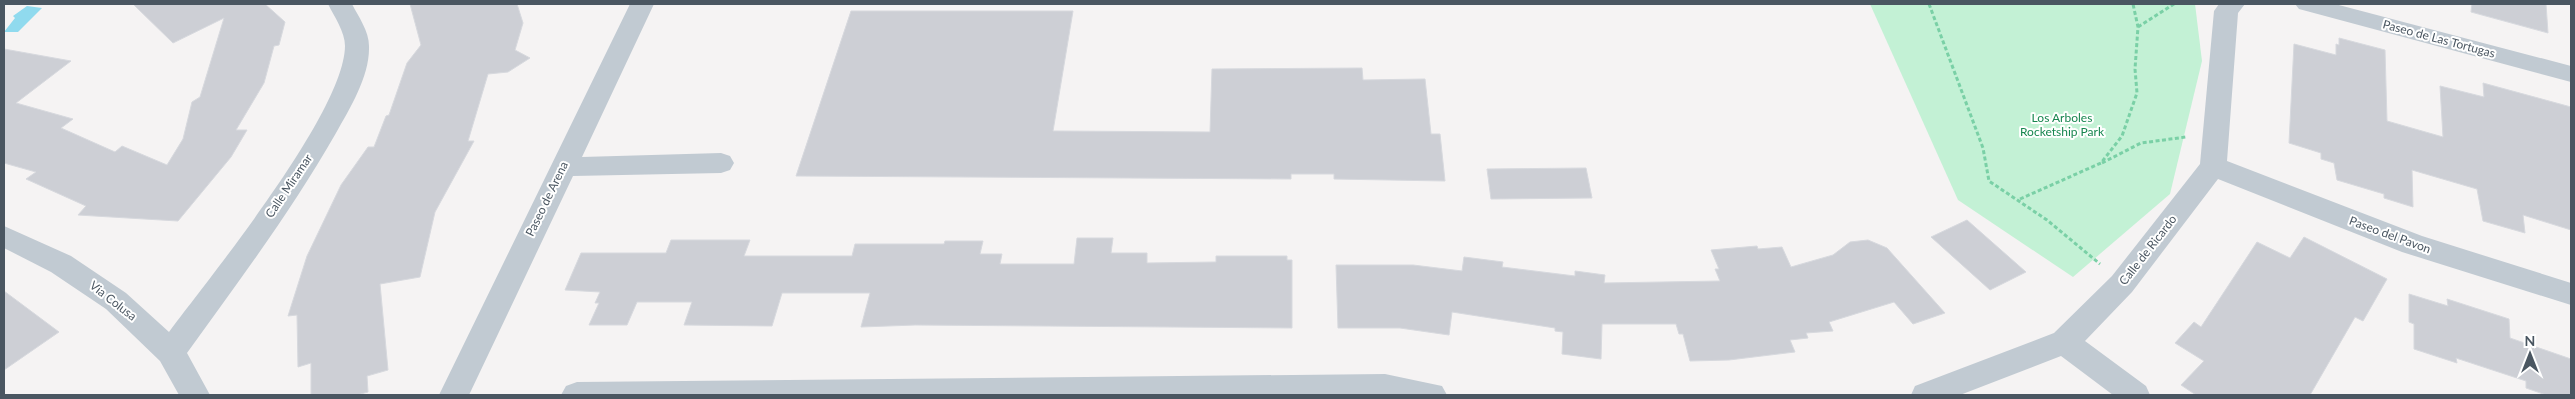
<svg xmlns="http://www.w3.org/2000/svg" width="2575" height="399" font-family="Lato,sans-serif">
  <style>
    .green { fill: #c3f1d5 }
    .water { fill: #90daee }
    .building { fill: #cdcfd5; stroke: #d7d9de }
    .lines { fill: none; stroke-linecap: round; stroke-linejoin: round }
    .path { stroke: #7ad0a6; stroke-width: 3; stroke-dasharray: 4 2.5; stroke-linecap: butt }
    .minor { fill: #c1cad2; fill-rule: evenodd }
    .labels { text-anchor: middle; stroke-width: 4; stroke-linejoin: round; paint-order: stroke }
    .street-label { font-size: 12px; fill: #4a5661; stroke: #fff }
    .park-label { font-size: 12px; fill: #17864f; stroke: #fff }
  </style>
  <rect width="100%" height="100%" fill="#f5f3f3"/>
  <!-- green -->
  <path class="green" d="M 1870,4 L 2195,4 L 2202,61 L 2170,194 L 2073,277 L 1958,200 Z"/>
  <!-- water -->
  <path class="water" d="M 27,6 L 42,8 L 18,32 L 4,32 L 15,18 L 13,16 Z"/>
  <!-- building -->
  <path class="building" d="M 133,4 L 265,4 L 285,22 L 279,45 L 274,46 L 264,83 L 236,130 L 247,130 L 231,157 L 178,221 L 78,215 L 86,206 L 26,179 L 36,172 L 4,163 L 4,49 L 71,61 L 16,103 L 73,119 L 61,128 L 115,152 L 122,146 L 167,165 L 183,139 L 192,102 L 200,97 L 224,18 L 173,43 Z
    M 410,4 L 517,4 L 523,23 L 515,50 L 530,58 L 508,72 L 488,74 L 468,141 L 474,141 L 435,212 L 420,277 L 380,284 L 388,370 L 367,376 L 368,392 L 357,395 L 311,395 L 311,363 L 298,367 L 297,315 L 288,316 L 307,256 L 341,185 L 368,147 L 374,147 L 386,116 L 389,115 L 407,63 L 421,45 Z
    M 2472,4 L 2546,4 L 2548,33 L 2471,12 Z
    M 851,11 L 1073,11 L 1053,131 L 1210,132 L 1212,69 L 1362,68 L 1363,80 L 1425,79 L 1431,134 L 1440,134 L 1445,181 L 1334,179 L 1334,174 L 1291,174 L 1291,179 L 796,176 Z
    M 2339,38 L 2385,50 L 2387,121 L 2443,137 L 2440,86 L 2484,97 L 2483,83 L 2571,107 L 2571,230 L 2523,215 L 2525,233 L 2483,221 L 2477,189 L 2412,170 L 2413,207 L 2384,198 L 2384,194 L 2337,180 L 2334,163 L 2321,159 L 2321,153 L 2289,143 L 2294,44 L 2336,55 L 2336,44 L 2339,45 Z
    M 1586,168 L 1592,198 L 1491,199 L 1487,169 Z
    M 1967,220 L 2026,272 L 1990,290 L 1931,237 Z
    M 2304,237 L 2387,279 L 2363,321 L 2355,317 L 2310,395 L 2196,395 L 2181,385 L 2204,361 L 2175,343 L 2194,322 L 2201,327 L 2257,242 L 2290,258 Z
    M 1077,238 L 1113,238 L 1111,253 L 1147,253 L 1147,263 L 1216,262 L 1216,256 L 1287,256 L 1287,260 L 1292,260 L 1292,328 L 915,325 L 861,327 L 870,293 L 782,293 L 772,326 L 684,325 L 692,302 L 637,302 L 627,325 L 589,325 L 599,303 L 595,303 L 600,292 L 565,290 L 581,253 L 666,253 L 671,240 L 750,240 L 744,256 L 852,256 L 855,244 L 944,244 L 945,241 L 983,241 L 980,254 L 1002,254 L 1000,264 L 1074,264 Z
    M 1868,240 L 1887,248 L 1945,313 L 1913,324 L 1894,302 L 1829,322 L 1833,331 L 1806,333 L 1808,338 L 1790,340 L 1795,352 L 1729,360 L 1690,361 L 1683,334 L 1679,334 L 1676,324 L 1602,324 L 1601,359 L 1562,354 L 1563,332 L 1555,331 L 1555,328 L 1452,312 L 1449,335 L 1400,328 L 1338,328 L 1336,265 L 1413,265 L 1462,271 L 1464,257 L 1503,262 L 1502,267 L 1575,276 L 1575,271 L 1605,275 L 1604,283 L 1720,281 L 1715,269 L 1719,269 L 1711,250 L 1757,246 L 1758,249 L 1782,247 L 1791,267 L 1833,255 L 1850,242 Z
    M 4,291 L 59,332 L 4,370 Z
    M 2409,294 L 2448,306 L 2447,299 L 2509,319 L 2510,338 L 2571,359 L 2571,395 L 2546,395 L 2526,388 L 2526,381 L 2456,358 L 2457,363 L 2414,349 L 2414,324 L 2409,322 Z"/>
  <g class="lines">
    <!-- path -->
    <path class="path" d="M 1929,4 L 1983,148 L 1989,181 L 2047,220 L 2100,264
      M 2138,27 L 2174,4
      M 2102,163 L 2141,143 L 2186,137
      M 2020,199 L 2101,163 L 2122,136 L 2137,93 L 2135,69 L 2138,27 L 2133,4"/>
    <!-- minor -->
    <path class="minor" d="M 328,4 L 352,4 C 358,16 369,31 369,46 C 370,76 350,108 336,133 C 292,210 239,281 187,353 L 210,395 L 179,395 L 160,361 L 106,309 L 51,272 L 4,248 L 4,226 L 71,256 L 126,293 L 169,332 C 212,274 344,113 345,46 C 345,32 334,16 328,4 Z
      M 630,4 L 654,4 L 582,157 L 721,153 L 730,156 L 734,163 L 730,170 L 721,173 L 573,176 L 469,395 L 439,395 Z
      M 2219,4 L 2245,4 L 2238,13 L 2227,161 L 2422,236 L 2571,283 L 2571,305 L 2402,252 L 2218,179 L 2132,292 L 2085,341 L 2146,386 L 2150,395 L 2113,395 L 2061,356 L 1960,395 L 1911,395 L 1915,386 L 2054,333 L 2112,276 L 2200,164 L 2214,11 Z
      M 2295,4 L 2335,4 L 2571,66 L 2571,82 L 2299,9 Z
      M 1385,374 L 1442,386 L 1447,395 L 561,395 L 566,386 L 577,382 Z"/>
  </g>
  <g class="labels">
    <!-- street labels -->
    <g class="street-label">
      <text transform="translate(2439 39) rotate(15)" y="4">Paseo de Las Tortugas</text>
      <text transform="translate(289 186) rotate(-56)" y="4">Calle Miramar</text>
      <text transform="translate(547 199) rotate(-64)" y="4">Paseo de Arena</text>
      <text transform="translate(2390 235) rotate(20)" y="4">Paseo del Pavon</text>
      <text transform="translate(2148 250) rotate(-52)" y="4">Calle de Ricardo</text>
      <text transform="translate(113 301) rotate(38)" y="4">Via Colusa</text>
    </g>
    <!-- park labels -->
    <g class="park-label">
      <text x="2062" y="122">Los Arboles<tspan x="2062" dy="14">Rocketship Park</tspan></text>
    </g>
  </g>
  <!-- border -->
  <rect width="2575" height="399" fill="none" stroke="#4a5661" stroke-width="10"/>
  <!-- north arrow -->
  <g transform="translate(2530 354)" stroke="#ffffff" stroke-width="4" paint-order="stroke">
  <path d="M0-4L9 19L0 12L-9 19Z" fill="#4a5661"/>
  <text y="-8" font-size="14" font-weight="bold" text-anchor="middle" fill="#4a5661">N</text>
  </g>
</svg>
